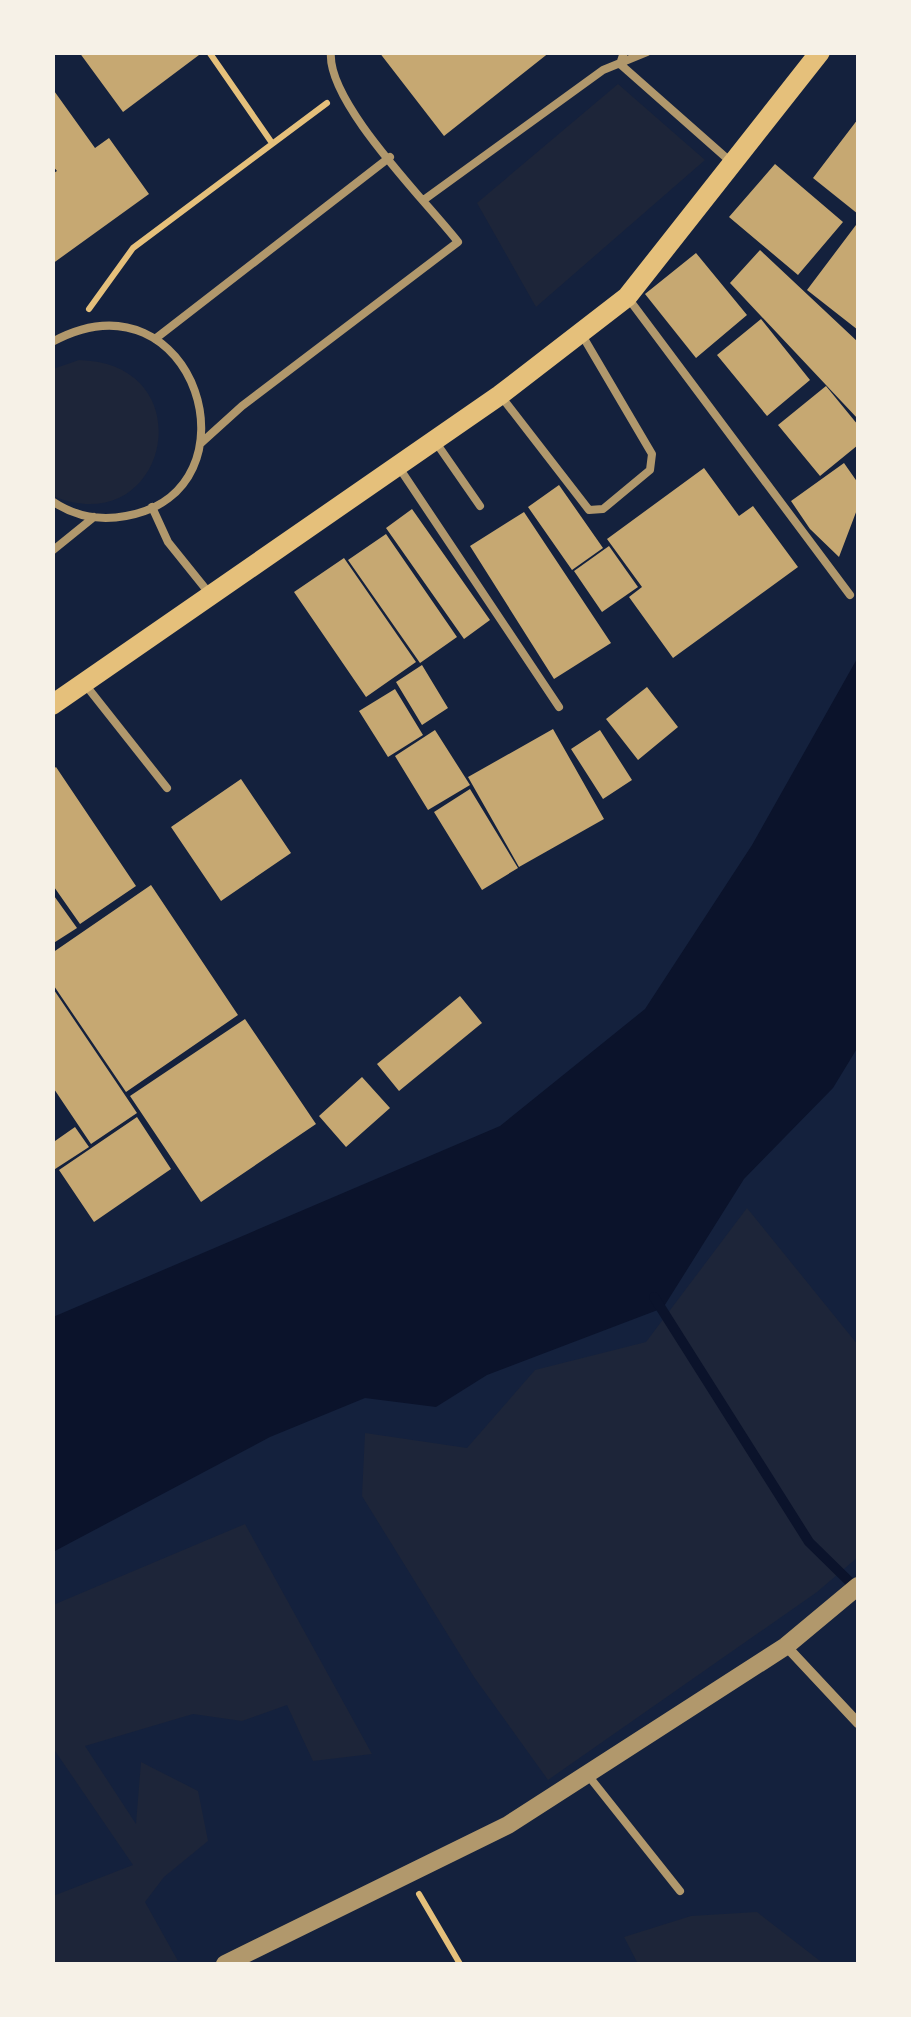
<svg xmlns="http://www.w3.org/2000/svg" width="911" height="2017" font-family="'DM Sans',sans-serif">
  <style>
    .green { fill: #1d2539 }
    .water { fill: #0b132b }
    .lines { fill: none; stroke-linecap: round; stroke-linejoin: round }
    .stream { stroke: #0b132b; stroke-width: 10 }
    .building { fill: #c6a872 }
    .path { stroke: #e5c07b; stroke-width: 6 }
    .service { stroke: #b1986c; stroke-width: 8 }
    .minor { stroke: #b1986c; stroke-width: 10 }
    .tertiary { stroke: #b1986c; stroke-width: 18 }
    .secondary { stroke: #e5c07b; stroke-width: 20 }
  </style>
  <rect width="100%" height="100%" fill="#14213d"/>
  <!-- green -->
  <path class="green" d="M 618,84 L 705,160 L 536,307 L 477,203 Z
    M 79,360 C 207,363 168,544 53,496 L 53,369 Z
    M 747,1208 L 858,1345 L 858,1557 L 817,1592 L 548,1780 L 474,1677 L 362,1496 L 365,1433 L 467,1448 L 535,1370 L 646,1342 Z
    M 245,1524 L 372,1754 L 313,1761 L 287,1705 L 242,1721 L 193,1714 L 85,1746 L 136,1824 L 141,1762 L 198,1791 L 208,1841 L 164,1877 L 145,1902 L 178,1961 L 53,1964 L 53,1896 L 133,1865 L 53,1748 L 53,1605 Z
    M 757,1912 L 824,1964 L 638,1964 L 624,1937 L 691,1916 Z"/>
  <!-- water -->
  <path class="water" d="M 858,657 L 858,1047 L 833,1088 L 744,1179 L 663,1308 L 487,1375 L 436,1407 L 365,1398 L 270,1437 L 53,1552 L 53,1317 L 500,1126 L 645,1009 L 752,845 Z"/>
  <g class="lines">
    <!-- stream -->
    <path class="stream" d="M 654,1297 L 809,1542 L 858,1590"/>
  </g>
  <!-- building -->
  <path class="building" d="M 79,52 L 203,52 L 123,112 Z
    M 379,52 L 550,52 L 444,136 Z
    M 52,88 L 95,148 L 109,138 L 149,194 L 52,264 L 52,174 L 57,171 L 52,165 Z
    M 858,119 L 858,214 L 813,178 Z
    M 775,164 L 843,222 L 798,275 L 729,217 Z
    M 856,225 L 858,227 L 858,330 L 807,290 Z
    M 760,250 L 858,342 L 858,419 L 730,283 Z
    M 696,253 L 747,315 L 696,358 L 645,294 Z
    M 761,319 L 810,380 L 767,416 L 717,355 Z
    M 826,386 L 858,425 L 858,445 L 820,476 L 778,425 Z
    M 844,463 L 858,483 L 858,507 L 839,557 L 810,529 L 791,501 Z
    M 704,468 L 739,516 L 753,506 L 798,567 L 673,658 L 629,597 L 642,587 L 607,539 Z
    M 559,485 L 603,548 L 572,570 L 528,507 Z
    M 412,509 L 490,620 L 464,639 L 386,528 Z
    M 524,512 L 611,643 L 554,679 L 470,546 Z
    M 386,534 L 457,637 L 420,663 L 348,560 Z
    M 609,546 L 638,587 L 602,612 L 574,571 Z
    M 344,558 L 416,662 L 366,697 L 294,592 Z
    M 422,665 L 448,708 L 422,725 L 396,682 Z
    M 647,687 L 678,727 L 638,760 L 606,719 Z
    M 395,689 L 423,735 L 388,757 L 359,711 Z
    M 553,729 L 604,819 L 519,867 L 468,777 Z
    M 435,730 L 470,785 L 428,810 L 395,756 Z
    M 600,730 L 632,780 L 603,799 L 571,749 Z
    M 56,767 L 136,886 L 80,924 L 52,884 L 52,770 Z
    M 241,779 L 291,853 L 221,901 L 171,827 Z
    M 470,789 L 518,868 L 482,890 L 434,812 Z
    M 151,885 L 238,1015 L 126,1092 L 52,983 L 52,953 Z
    M 52,893 L 77,928 L 52,944 Z
    M 52,987 L 137,1113 L 91,1144 L 52,1086 Z
    M 460,996 L 482,1023 L 399,1091 L 377,1064 Z
    M 245,1019 L 316,1124 L 201,1202 L 130,1096 Z
    M 362,1077 L 390,1108 L 346,1147 L 319,1116 Z
    M 137,1117 L 171,1169 L 94,1222 L 59,1170 Z
    M 75,1127 L 89,1147 L 52,1171 L 52,1137 L 55,1141 Z"/>
  <g class="lines">
    <!-- path -->
    <path class="path" d="M 209,52 L 272,143
      M 89,309 L 133,248 L 327,103
      M 419,1894 L 460,1964"/>
    <!-- service -->
    <path class="service" d="M 624,52 L 620,64 L 731,162
      M 425,199 L 603,70 L 647,52
      M 628,298 L 850,595
      M 155,339 L 390,157
      M 52,342 C 196,264 264,492 126,516 C 100,521 74,516 52,501
      M 500,395 L 589,510 L 603,509 L 650,470 L 652,454 L 582,335
      M 200,444 L 242,406 L 458,242 C 426,201 326,102 331,52
      M 437,444 L 480,506
      M 400,469 L 559,707
      M 152,507 L 168,542 L 209,593
      M 52,551 L 94,517
      M 84,683 L 167,788
      M 587,1774 L 680,1891"/>
    <!-- minor -->
    <path class="minor" d="M 786,1646 L 858,1723"/>
    <!-- tertiary -->
    <path class="tertiary" d="M 225,1964 L 508,1825 L 786,1646 L 858,1586"/>
    <!-- secondary -->
    <path class="secondary" d="M 52,705 L 500,395 L 627,297 L 820,52"/>
  </g>
  <!-- border -->
  <rect width="911" height="2017" fill="none" stroke="#f6f1e7" stroke-width="110"/>
</svg>
